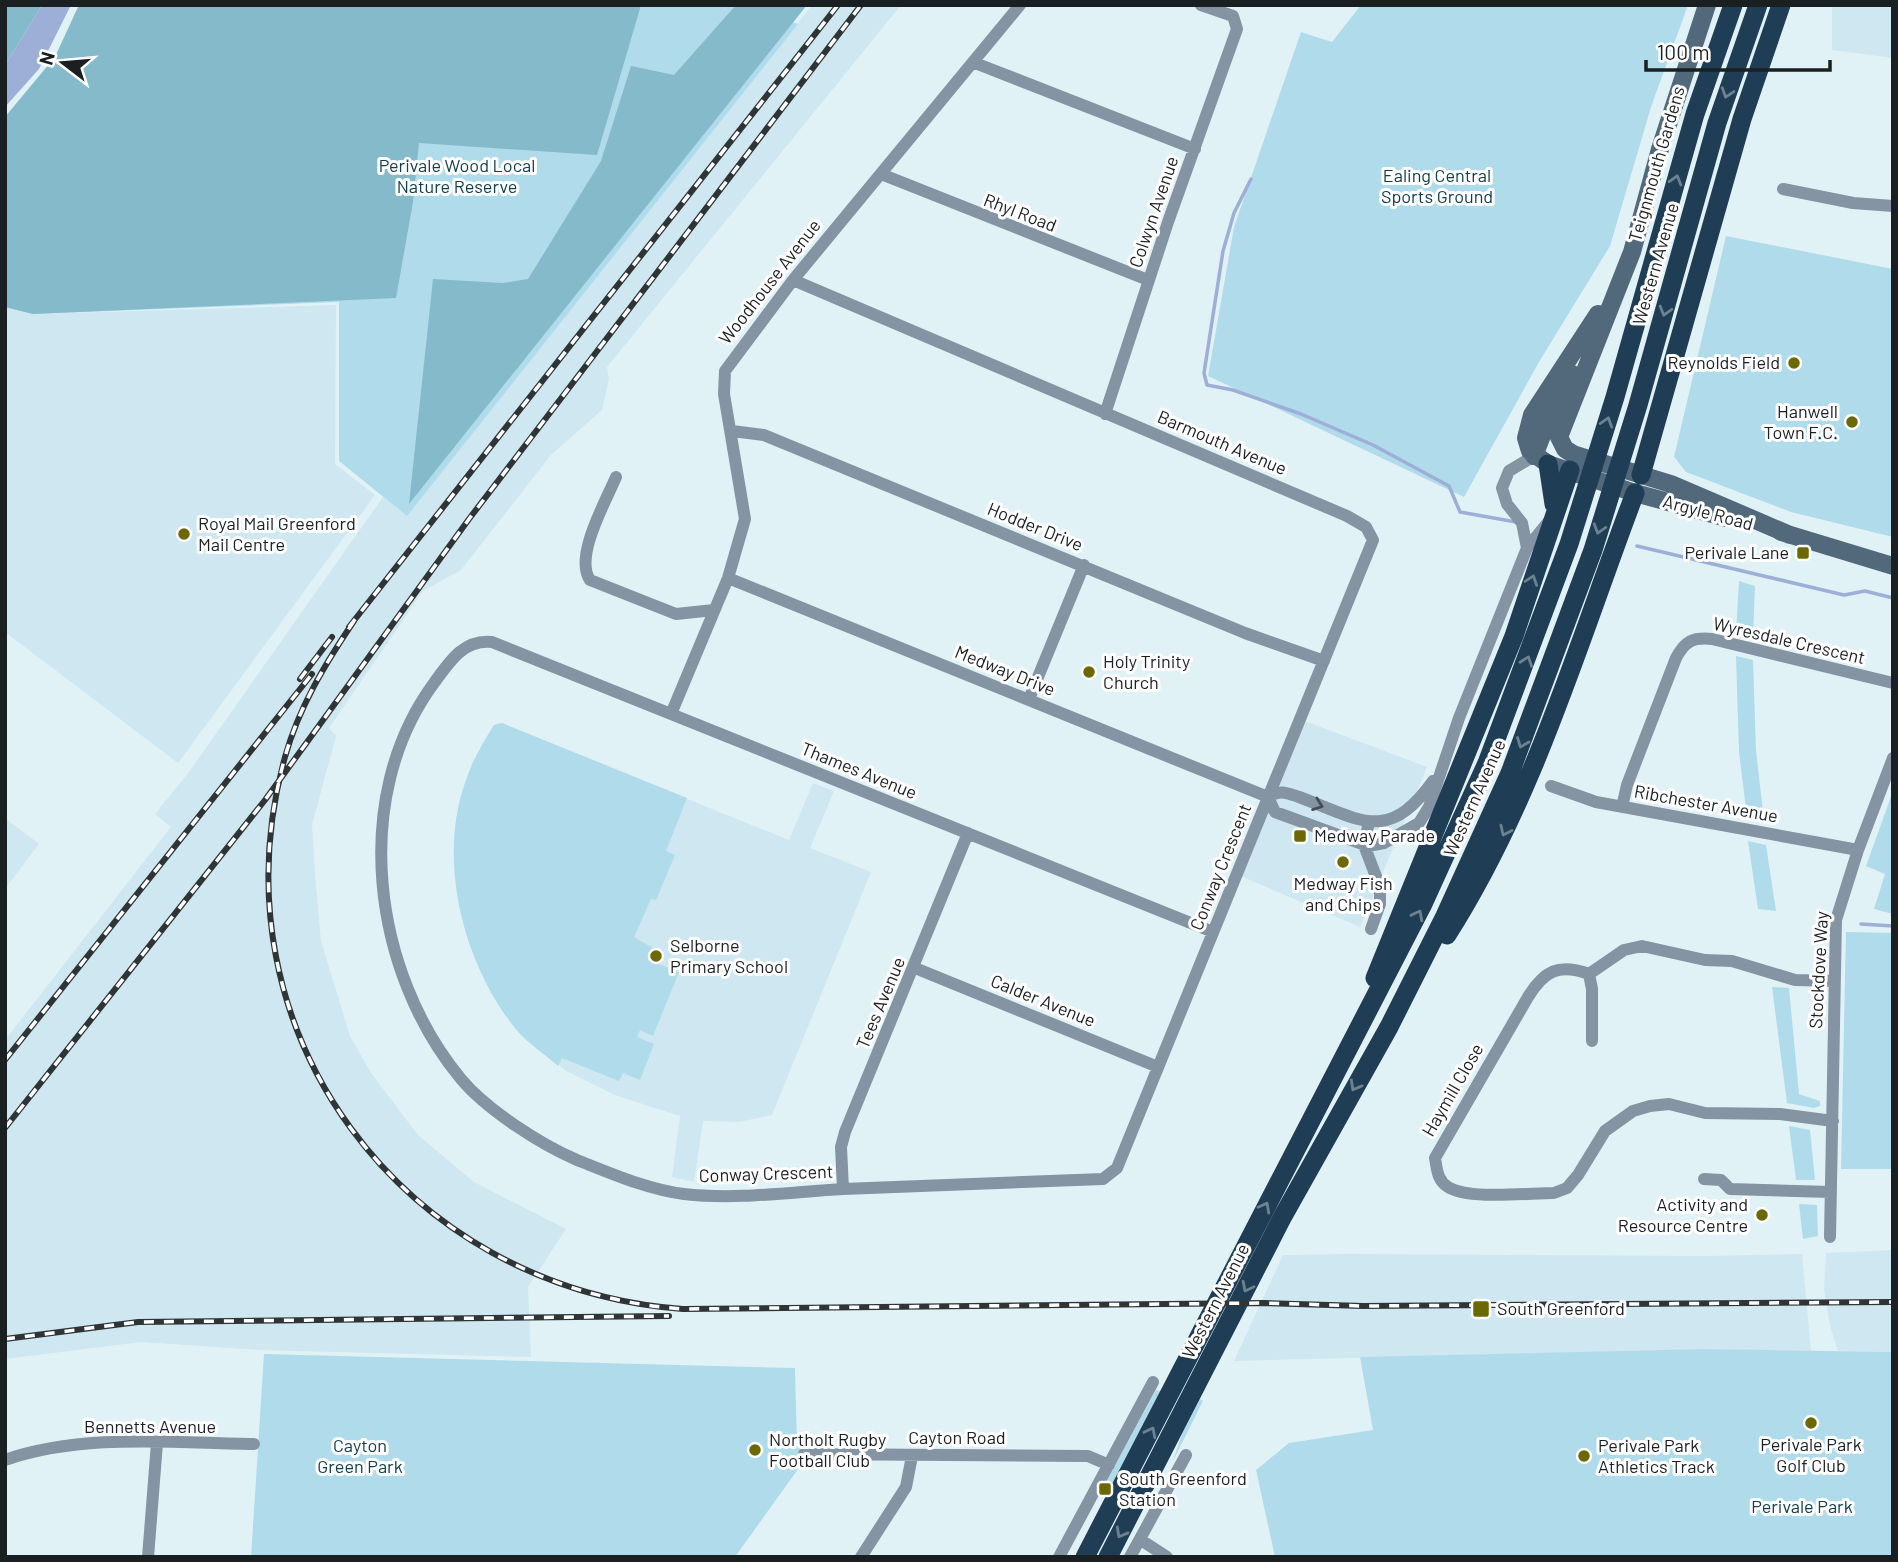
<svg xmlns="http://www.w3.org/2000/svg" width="1898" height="1562" font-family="Barlow,sans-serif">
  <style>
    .built { fill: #cee7f0 }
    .green { fill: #b0dbea }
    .forest { fill: #85bacb }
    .water { fill: #9eafd7 }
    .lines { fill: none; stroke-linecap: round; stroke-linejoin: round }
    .stream { stroke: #9eafd7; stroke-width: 3.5 }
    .minor { stroke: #8494a2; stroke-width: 12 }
    .secondary { stroke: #52697c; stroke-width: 18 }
    .trunk { stroke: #1f3e56; stroke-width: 19 }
    .rail-casing { stroke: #2f3537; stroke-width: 6 }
    .rail { stroke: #fff; stroke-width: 3.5; stroke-dasharray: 10; stroke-linecap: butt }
    .oneway { stroke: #6d8291 }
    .oneway2 { stroke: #444e55 }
    .poi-dot { fill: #6b6904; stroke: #fff; stroke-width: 2.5 }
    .labels { text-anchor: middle; stroke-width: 6; stroke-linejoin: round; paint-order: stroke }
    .street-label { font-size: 18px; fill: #1a1f21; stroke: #fff }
    .park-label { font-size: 18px; fill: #11404d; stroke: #fff }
    .poi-label { font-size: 18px; fill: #1a1f21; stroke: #fff; text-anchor: start }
  </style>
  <rect width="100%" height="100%" fill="#e1f2f7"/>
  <!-- built -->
  <path class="built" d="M 812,5 L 901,5 L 607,367 L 609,379 L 602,410 L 551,455 L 461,570 L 423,591 L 329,728 L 336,736 L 312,825 L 316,887 L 321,941 L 350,1036 L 371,1073 L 418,1135 L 474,1182 L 566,1229 L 528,1287 L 531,1357 L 258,1350 L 141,1342 L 5,1359 L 5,1040 L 171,827 L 155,814 L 189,772 L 383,497 L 407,516 Z
    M 1832,5 L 1893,5 L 1893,58 L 1832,50 Z
    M 336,305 L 335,464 L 375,495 L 178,763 L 5,632 L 5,307 L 33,314 Z
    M 1302,720 L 1427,767 L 1360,927 L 1238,875 Z
    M 499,723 L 789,840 L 813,783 L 834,791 L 810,848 L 871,872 L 772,1115 L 739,1122 L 703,1121 L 694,1182 L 672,1177 L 680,1116 L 615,1095 L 566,1071 L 511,1023 L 479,967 L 470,946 L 457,892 L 455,835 L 460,798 L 472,763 L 494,725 Z
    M 5,818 L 39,844 L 5,889 Z
    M 1893,1250 L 1893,1352 L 1838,1351 L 1830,1326 L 1824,1289 L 1826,1253 Z
    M 1348,1254 L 1706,1256 L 1802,1254 L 1811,1351 L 1706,1349 L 1234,1361 L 1283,1255 Z"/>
  <!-- green -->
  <path class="green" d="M 79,5 L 740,5 L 798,24 L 407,516 L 339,461 L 339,302 L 33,314 L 5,307 L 5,117 L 55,57 Z
    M 1361,5 L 1688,5 L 1651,107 L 1610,246 L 1539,362 L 1464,497 L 1208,376 L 1234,227 L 1301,32 L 1332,42 Z
    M 1726,236 L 1893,269 L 1893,537 L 1791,512 L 1686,472 L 1674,457 Z
    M 1739,581 L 1755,586 L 1753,636 L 1736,632 Z
    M 1736,656 L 1753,660 L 1756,751 L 1764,820 L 1747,817 L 1739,752 Z
    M 502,723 L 687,798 L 666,851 L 675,855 L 656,900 L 651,899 L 634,937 L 653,948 L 648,960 L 679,972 L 653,1036 L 640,1030 L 637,1037 L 654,1044 L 640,1080 L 623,1073 L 619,1081 L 562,1058 L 558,1066 C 542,1052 523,1040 511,1023 C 462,958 438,860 465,783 C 472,762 482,744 494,725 Z
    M 1893,791 L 1893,914 L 1874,909 L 1885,874 L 1866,866 Z
    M 1748,841 L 1766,845 L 1776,911 L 1758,909 Z
    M 1846,932 L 1893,933 L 1893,1169 L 1841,1169 Z
    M 1772,987 L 1789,988 L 1799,1094 L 1820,1101 L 1820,1106 L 1814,1108 L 1787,1103 Z
    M 1789,1126 L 1810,1130 L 1815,1180 L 1796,1180 Z
    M 1799,1204 L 1817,1205 L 1818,1236 L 1803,1239 Z
    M 1706,1349 L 1893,1352 L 1893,1557 L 1275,1557 L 1256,1470 L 1289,1443 L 1373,1430 L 1360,1357 Z
    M 264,1354 L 795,1368 L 797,1445 L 802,1446 L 801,1465 L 735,1557 L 251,1557 Z
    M 1156,1390 L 1161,1391 L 1113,1483 L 1107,1480 Z
    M 1200,1399 L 1203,1401 L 1173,1461 L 1182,1434 Z"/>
  <!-- forest -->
  <path class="forest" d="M 5,5 L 42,5 L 5,65 Z
    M 79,5 L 641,5 L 597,155 L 419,143 L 413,202 L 396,298 L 33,314 L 5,307 L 5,117 L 55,57 Z
    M 736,5 L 807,5 L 409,504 L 433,279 L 503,283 L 528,279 L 601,161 L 631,66 L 674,75 Z"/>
  <!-- water -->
  <path class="water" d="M 42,5 L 71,5 L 39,69 L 5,107 L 5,65 Z"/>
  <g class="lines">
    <!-- stream -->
    <path class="stream" d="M 1251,179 L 1234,213 L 1223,251 L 1204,373 L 1207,385 L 1233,390 L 1301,414 L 1373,445 L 1449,486 L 1460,512 L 1516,522
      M 1637,546 L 1844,595 L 1865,591 L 1893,598
      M 1861,924 L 1893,926"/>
    <!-- minor -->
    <path class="minor" d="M 975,63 L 1195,149
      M 881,174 L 1148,280
      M 1783,189 L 1853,203 L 1893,206
      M 793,280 L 1347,516 L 1366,527 L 1373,540 L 1117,1168 L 1103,1179 C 1017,1182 930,1185 843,1189 C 791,1192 736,1200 684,1194 C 649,1190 610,1173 577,1160 C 540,1144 487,1110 461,1079 C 373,973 349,798 434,683 C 450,661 464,639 492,642 L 1213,932
      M 1105,414 L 1168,222 L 1237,29 L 1233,16 L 1201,5
      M 732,431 L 764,435 L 1245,633 L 1324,661
      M 616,477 C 605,503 574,557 590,580 L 676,614 L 714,610
      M 1527,548 L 1522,523 L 1507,504 L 1502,488 L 1509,471 L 1534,456
      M 728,578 L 1268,797
      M 1029,699 L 1084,565
      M 671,714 L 728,578 L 745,519 L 724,394 L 725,371 L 793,280 L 1020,5
      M 1551,786 L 1596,802 L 1858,850
      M 1268,797 L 1275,812 L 1368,846 L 1384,843 L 1419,823 L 1429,807 L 1459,718 L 1527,548 L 1549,521
      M 1268,797 C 1280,789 1287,793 1299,797 C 1361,820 1388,844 1433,781
      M 1622,807 L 1627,785 L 1676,658 C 1685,641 1693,637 1712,639 L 1893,683
      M 1369,822 L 1364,845 L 1380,887 L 1380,904 L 1371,929
      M 915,968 L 1158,1067
      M 1589,974 L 1592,989 L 1592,1041
      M 1833,1121 L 1780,1114 L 1705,1113 L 1669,1104 L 1650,1106 L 1633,1111 L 1605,1131 L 1578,1175 L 1567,1188 L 1554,1193 C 1529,1193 1468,1200 1448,1187 C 1437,1180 1437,1169 1435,1158 L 1528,997 C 1544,971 1558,963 1589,974 L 1624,950 L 1642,946 L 1705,960 L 1732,961 L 1795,980 L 1835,981
      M 1704,1179 L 1721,1180 L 1730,1189 L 1831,1192
      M 843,1189 L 841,1147 L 845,1132 L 968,833
      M 1830,1237 L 1836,920 L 1858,850 L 1893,758
      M 804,1454 L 1088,1456 L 1109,1465
      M 5,1460 C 83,1433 173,1443 254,1444
      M 1141,1540 L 1167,1557
      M 148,1557 L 157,1443
      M 861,1557 L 906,1487 L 912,1456
      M 1059,1557 L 1153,1382
      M 1130,1557 L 1186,1455"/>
    <!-- secondary -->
    <path class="secondary" d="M 1707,5 L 1660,149 L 1632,252 L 1559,437 L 1565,449 L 1573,454 L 1671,484 L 1790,535
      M 1598,314 L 1532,415 L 1526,438 L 1530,451 L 1548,464 L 1635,493 L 1727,518
      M 1534,456 L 1550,415 L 1572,374
      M 1781,532 L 1893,566"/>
    <!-- trunk -->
    <path class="trunk" d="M 1548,464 L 1554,504
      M 1641,475 L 1742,119 L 1781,5
      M 1447,935 C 1534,798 1578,643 1635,493
      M 1375,978 L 1514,636 L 1570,470
      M 1085,1557 L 1422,906 L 1487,763 L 1569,544 L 1615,397 L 1695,114 L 1733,5
      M 1108,1557 L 1283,1216 L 1389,1027 L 1445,916 L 1510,773 L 1593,550 L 1638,405 L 1717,123 L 1758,5"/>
    <!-- rail casing -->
    <g class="rail-casing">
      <path id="rail" d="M 354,621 C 325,664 299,707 285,757 C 209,1031 404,1289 683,1309 L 1264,1303 L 1363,1306 L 1893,1302
        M 349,627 L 838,5
        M 300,679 L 332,637
        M 5,1060 L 312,674
        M 5,1128 L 265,800 L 469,519 L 861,5
        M 5,1339 L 138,1322 L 669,1316"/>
    </g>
    <!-- rail -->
    <use href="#rail" class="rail"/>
  </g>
  <!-- one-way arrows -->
  <defs><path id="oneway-chevron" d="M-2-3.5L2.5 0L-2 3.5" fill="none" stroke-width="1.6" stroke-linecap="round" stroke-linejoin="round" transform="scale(1.75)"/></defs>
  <g class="oneway">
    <use href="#oneway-chevron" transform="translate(1727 93) rotate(108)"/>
    <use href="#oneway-chevron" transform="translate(1676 180) rotate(-74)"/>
    <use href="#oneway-chevron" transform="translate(1665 311) rotate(106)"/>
    <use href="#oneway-chevron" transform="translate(1607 422) rotate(-73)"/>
    <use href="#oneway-chevron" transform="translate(1599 529) rotate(107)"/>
    <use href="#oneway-chevron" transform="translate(1532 580) rotate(-71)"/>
    <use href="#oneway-chevron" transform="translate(1527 661) rotate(-70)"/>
    <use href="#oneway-chevron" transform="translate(1522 743) rotate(111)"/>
    <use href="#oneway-chevron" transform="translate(1505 831) rotate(115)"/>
    <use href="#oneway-chevron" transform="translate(1418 915) rotate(-63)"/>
    <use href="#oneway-chevron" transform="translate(1355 1086) rotate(119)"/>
    <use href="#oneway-chevron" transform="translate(1265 1207) rotate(-62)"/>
    <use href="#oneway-chevron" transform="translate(1247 1287) rotate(117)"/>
    <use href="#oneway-chevron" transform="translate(1151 1432) rotate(-63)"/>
    <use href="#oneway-chevron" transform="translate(1121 1533) rotate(119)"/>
  </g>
  <use class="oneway2" href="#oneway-chevron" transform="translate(1318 805) rotate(20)"/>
  <!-- markers -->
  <g class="poi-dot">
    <circle cx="1794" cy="363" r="7"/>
    <circle cx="1852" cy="422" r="7"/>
    <circle cx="184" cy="534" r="7"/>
    <rect x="1796" y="546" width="14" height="14" rx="3.5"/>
    <circle cx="1089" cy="672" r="7"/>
    <rect x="1293" y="829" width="14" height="14" rx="3.5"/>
    <circle cx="1343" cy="862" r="7"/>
    <circle cx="656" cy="956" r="7"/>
    <circle cx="1762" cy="1215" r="7"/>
    <rect x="1472" y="1300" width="18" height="18" rx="3.5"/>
    <circle cx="1811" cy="1423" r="7"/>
    <circle cx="755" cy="1450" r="7"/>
    <circle cx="1584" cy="1456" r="7"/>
    <rect x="1098" y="1482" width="14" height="14" rx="3.5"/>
  </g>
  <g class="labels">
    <!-- street labels -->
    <g class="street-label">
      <text transform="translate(1657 164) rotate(-74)" y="6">Teignmouth Gardens</text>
      <text transform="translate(1154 212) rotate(-71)" y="6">Colwyn Avenue</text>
      <text transform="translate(1020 213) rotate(21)" y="6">Rhyl Road</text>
      <text transform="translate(1656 264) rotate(-74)" y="6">Western Avenue</text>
      <text transform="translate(770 282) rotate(-52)" y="6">Woodhouse Avenue</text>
      <text transform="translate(1222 443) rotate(23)" y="6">Barmouth Avenue</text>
      <text transform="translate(1708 513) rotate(15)" y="6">Argyle Road</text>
      <text transform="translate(1035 527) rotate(22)" y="6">Hodder Drive</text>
      <text transform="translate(1789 641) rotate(13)" y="6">Wyresdale Crescent</text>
      <text transform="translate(1005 671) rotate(22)" y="6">Medway Drive</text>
      <text transform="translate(859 771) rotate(22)" y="6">Thames Avenue</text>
      <text transform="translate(1475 798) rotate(-66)" y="6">Western Avenue</text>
      <text transform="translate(1706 804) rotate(10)" y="6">Ribchester Avenue</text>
      <text transform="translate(1221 867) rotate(-68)" y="6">Conway Crescent</text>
      <text transform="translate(1819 970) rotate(-87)" y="6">Stockdove Way</text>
      <text transform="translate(1043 1001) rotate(22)" y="6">Calder Avenue</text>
      <text transform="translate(881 1003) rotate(-67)" y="6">Tees Avenue</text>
      <text transform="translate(1453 1090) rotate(-60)" y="6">Haymill Close</text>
      <text transform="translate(766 1174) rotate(-2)" y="6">Conway Crescent</text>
      <text transform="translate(1216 1301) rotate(-63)" y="6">Western Avenue</text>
      <text x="150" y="1433">Bennetts Avenue</text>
      <text x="957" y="1444">Cayton Road</text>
    </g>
    <!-- park labels -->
    <g class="park-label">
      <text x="457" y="172">Perivale Wood Local<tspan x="457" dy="21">Nature Reserve</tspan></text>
      <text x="1437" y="182">Ealing Central<tspan x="1437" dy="21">Sports Ground</tspan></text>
      <text x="360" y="1452">Cayton<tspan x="360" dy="21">Green Park</tspan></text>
      <text x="1802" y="1513">Perivale Park</text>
    </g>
    <!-- poi labels -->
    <g class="poi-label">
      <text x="1780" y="369" text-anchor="end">Reynolds Field</text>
      <text x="1838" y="418" text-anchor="end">Hanwell<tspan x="1838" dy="21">Town F.C.</tspan></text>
      <text x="198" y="530">Royal Mail Greenford<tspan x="198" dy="21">Mail Centre</tspan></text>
      <text x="1789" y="559" text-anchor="end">Perivale Lane</text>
      <text x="1103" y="668">Holy Trinity<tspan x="1103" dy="21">Church</tspan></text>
      <text x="1314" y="842">Medway Parade</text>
      <text x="1343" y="890" text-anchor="middle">Medway Fish<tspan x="1343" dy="21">and Chips</tspan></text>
      <text x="670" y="952">Selborne<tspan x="670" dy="21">Primary School</tspan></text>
      <text x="1748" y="1211" text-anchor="end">Activity and<tspan x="1748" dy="21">Resource Centre</tspan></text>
      <text x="1497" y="1315">South Greenford</text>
      <text x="769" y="1446">Northolt Rugby<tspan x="769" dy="21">Football Club</tspan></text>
      <text x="1811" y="1451" text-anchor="middle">Perivale Park<tspan x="1811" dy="21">Golf Club</tspan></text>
      <text x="1598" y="1452">Perivale Park<tspan x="1598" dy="21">Athletics Track</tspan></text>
      <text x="1119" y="1485">South Greenford<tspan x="1119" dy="21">Station</tspan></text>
    </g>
  </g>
  <!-- border -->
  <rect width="1898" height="1562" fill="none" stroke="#1a1f21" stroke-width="14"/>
  <!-- north arrow -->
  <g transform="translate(63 63) rotate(286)" stroke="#ffffff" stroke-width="5" paint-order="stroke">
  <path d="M0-5L12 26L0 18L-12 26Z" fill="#1a1f21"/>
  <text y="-10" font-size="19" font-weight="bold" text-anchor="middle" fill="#1a1f21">N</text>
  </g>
  <!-- scale -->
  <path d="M1646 60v10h184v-10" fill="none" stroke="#1a1f21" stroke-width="3.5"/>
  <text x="1657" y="60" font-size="21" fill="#1a1f21" stroke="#ffffff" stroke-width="5" paint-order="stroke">100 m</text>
</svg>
